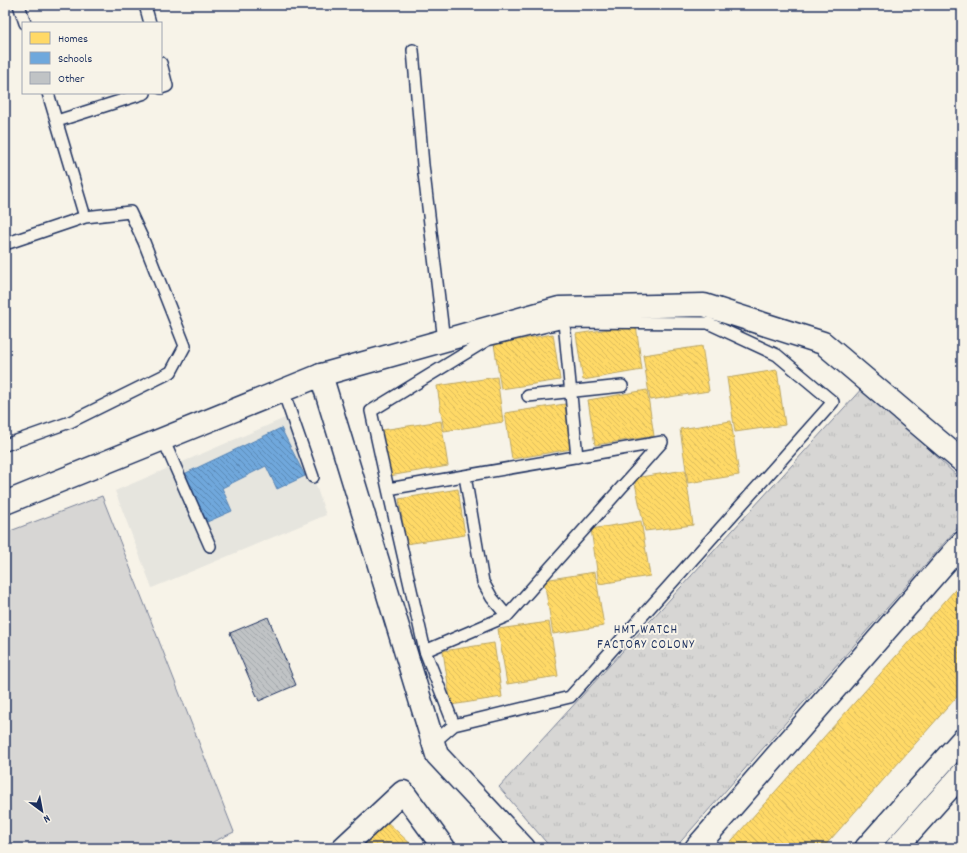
<svg xmlns="http://www.w3.org/2000/svg" width="967" height="853" font-family="Dekko,sans-serif">
  <style>
    .built { fill: #e6e5de }
    .grass { fill: url(#grass-tufts); stroke: #798299 }
    .garden { fill: #d7d6d4; stroke: #798299 }
    .homes { fill: url(#homes-back-hatch); stroke: #bba664 }
    .schools { fill: url(#schools-back-hatch); stroke: #5684b6 }
    .building { fill: url(#building-back-hatch); stroke: #1b2f5e }
    .lines { fill: none; stroke-linecap: round; stroke-linejoin: round }
    .service-casing { stroke: #1b2f5e; stroke-width: 14 }
    .minor-casing { stroke: #1b2f5e; stroke-width: 25 }
    .tertiary-casing { stroke: #1b2f5e; stroke-width: 25 }
    .service { stroke: #f7f3e8; stroke-width: 11 }
    .minor { stroke: #f7f3e8; stroke-width: 22 }
    .tertiary { stroke: #f7f3e8; stroke-width: 22 }
    .labels { text-anchor: middle; stroke-width: 4; stroke-linejoin: round; paint-order: stroke }
    .neighbourhood-label { font-size: 13px; letter-spacing: 1px; fill: #1b2f5e; stroke: #f7f3e8 }
  </style>
  <defs>
    <pattern id="grass-tufts" width="24" height="20" patternUnits="userSpaceOnUse"><rect width="24" height="20" fill="#d7d6d4"/><path d="M3 7l-1-3M5 7V3M7 7l1-3M15 17l-1-3M17 17v-4M19 17l1-3" fill="none" stroke="#b8b8b8"/></pattern>
    <pattern id="homes-back-hatch" width="6" height="6" patternUnits="userSpaceOnUse"><rect width="6" height="6" fill="#ffd966"/><path d="M-1 5l2 2M0 0l6 6M5-1l2 2" fill="none" stroke="#dabb5b"/></pattern>
    <pattern id="schools-back-hatch" width="6" height="6" patternUnits="userSpaceOnUse"><rect width="6" height="6" fill="#6fa8dc"/><path d="M-1 5l2 2M0 0l6 6M5-1l2 2" fill="none" stroke="#5a89b6"/></pattern>
    <pattern id="building-back-hatch" width="6" height="6" patternUnits="userSpaceOnUse"><rect width="6" height="6" fill="#c0c3c5"/><path d="M-1 5l2 2M0 0l6 6M5-1l2 2" fill="none" stroke="#a4a8ac"/></pattern>
  </defs>
  <rect width="100%" height="100%" fill="#f7f3e8"/>
  <filter id="ink" filterUnits="userSpaceOnUse"><feTurbulence type="fractalNoise" baseFrequency=".025" numOctaves="2"/><feDisplacementMap in="SourceGraphic" scale="8" xChannelSelector="R" yChannelSelector="G"/><feConvolveMatrix kernelMatrix="1 2 1 2 8 2 1 2 1" color-interpolation-filters="sRGB"/></filter>
  <g filter="url(#ink)">
    <!-- built -->
    <path class="built" d="M 292,415 L 326,515 L 152,588 L 115,491 Z"/>
    <!-- grass -->
    <path class="grass" d="M 864,386 L 962,481 L 962,523 L 675,848 L 551,848 L 499,787 Z"/>
    <!-- garden -->
    <path class="garden" d="M 102,496 L 234,832 L 200,848 L 5,848 L 5,533 Z"/>
    <!-- homes -->
    <path class="homes" d="M 636,325 L 642,370 L 583,380 L 576,334 Z
      M 553,334 L 560,380 L 501,389 L 494,344 Z
      M 702,346 L 709,391 L 650,400 L 643,355 Z
      M 777,370 L 785,425 L 735,432 L 727,378 Z
      M 497,377 L 503,422 L 444,431 L 437,386 Z
      M 647,390 L 654,436 L 595,445 L 588,400 Z
      M 565,404 L 571,449 L 512,459 L 505,413 Z
      M 441,421 L 448,466 L 389,476 L 382,430 Z
      M 731,421 L 739,475 L 688,483 L 680,429 Z
      M 685,470 L 693,525 L 645,531 L 634,478 Z
      M 458,489 L 465,535 L 406,544 L 399,499 Z
      M 641,521 L 650,576 L 599,584 L 591,529 Z
      M 595,572 L 604,626 L 553,634 L 544,580 Z
      M 962,582 L 962,691 L 823,848 L 725,848 Z
      M 549,622 L 558,676 L 507,684 L 498,629 Z
      M 494,643 L 502,697 L 451,705 L 443,651 Z
      M 385,820 L 415,848 L 358,848 Z"/>
    <!-- schools -->
    <path class="schools" d="M 281,428 L 305,476 L 277,489 L 266,466 L 222,488 L 232,511 L 207,522 L 184,474 Z"/>
    <!-- building -->
    <path class="building" d="M 268,617 L 296,685 L 259,701 L 230,633 Z"/>
    <g class="lines">
      <!-- service casing -->
      <g class="service-casing">
        <path id="service" d="M 19,5 L 25,23
          M 145,5 L 150,23
          M 413,50 L 423,165 L 444,341
          M 161,63 L 167,86 L 161,88
          M 48,93 L 85,217
          M 57,121 L 145,93
          M 5,244 L 85,217 L 130,212 L 144,242 L 185,346 L 171,372 L 70,422 L 5,445
          M 564,322 L 577,457
          M 283,391 L 313,477
          M 528,396 L 622,386
          M 163,439 L 210,546
          M 465,476 L 483,582 L 492,598 L 507,616
          M 388,489 L 662,442 L 507,616 L 425,651
          M 433,743 L 454,725 L 570,697 L 833,402 L 777,355 L 708,323 L 564,322 L 487,340 L 371,411 L 388,489 L 425,651 L 454,725"/>
      </g>
      <!-- minor casing -->
      <g class="minor-casing">
        <path id="minor" d="M 321,375 L 437,755 L 524,848
          M 343,848 L 403,792 L 444,848
          M 696,848 L 962,543"/>
      </g>
      <!-- tertiary casing -->
      <g class="tertiary-casing">
        <path id="tertiary" d="M 5,503 L 321,375 L 559,308 L 704,305 L 823,343 L 962,461
          M 866,848 L 962,740
          M 896,848 L 962,774"/>
      </g>
      <!-- service -->
      <use href="#service" class="service"/>
      <!-- minor -->
      <use href="#minor" class="minor"/>
      <!-- tertiary -->
      <use href="#tertiary" class="tertiary"/>
    </g>
  </g>
  <g class="labels">
    <!-- neighbourhood labels -->
    <g class="neighbourhood-label">
      <text x="646" y="633">HMT WATCH<tspan x="646" dy="15">FACTORY COLONY</tspan></text>
    </g>
  </g>
  <!-- margin -->
  <rect width="967" height="853" fill="none" stroke="#f7f3e8" stroke-width="20"/>
  <rect x="10" y="10" width="947" height="833" fill="none" stroke="#1b2f5e" stroke-width="1.5" filter="url(#ink)"/>
  <!-- legend -->
  <rect x="22" y="22" width="140" height="72" fill="#f7f3e8" stroke="#9fa5b1"/>
  <rect x="30" y="32" width="20" height="12" fill="#ffd966" stroke="#9fa5b1"/>
  <text x="58" y="42" font-size="12" fill="#1b2f5e">Homes</text>
  <rect x="30" y="52" width="20" height="12" fill="#6fa8dc" stroke="#9fa5b1"/>
  <text x="58" y="62" font-size="12" fill="#1b2f5e">Schools</text>
  <rect x="30" y="72" width="20" height="12" fill="#c0c3c5" stroke="#9fa5b1"/>
  <text x="58" y="82" font-size="12" fill="#1b2f5e">Other</text>
  <!-- north arrow -->
  <g transform="translate(42 811) rotate(148)" stroke="#f7f3e8" stroke-width="3" paint-order="stroke">
  <path d="M0-3L7 15L0 10L-7 15Z" fill="#1b2f5e"/>
  <text y="-6" font-size="11" font-weight="bold" text-anchor="middle" fill="#1b2f5e">N</text>
  </g>
</svg>
